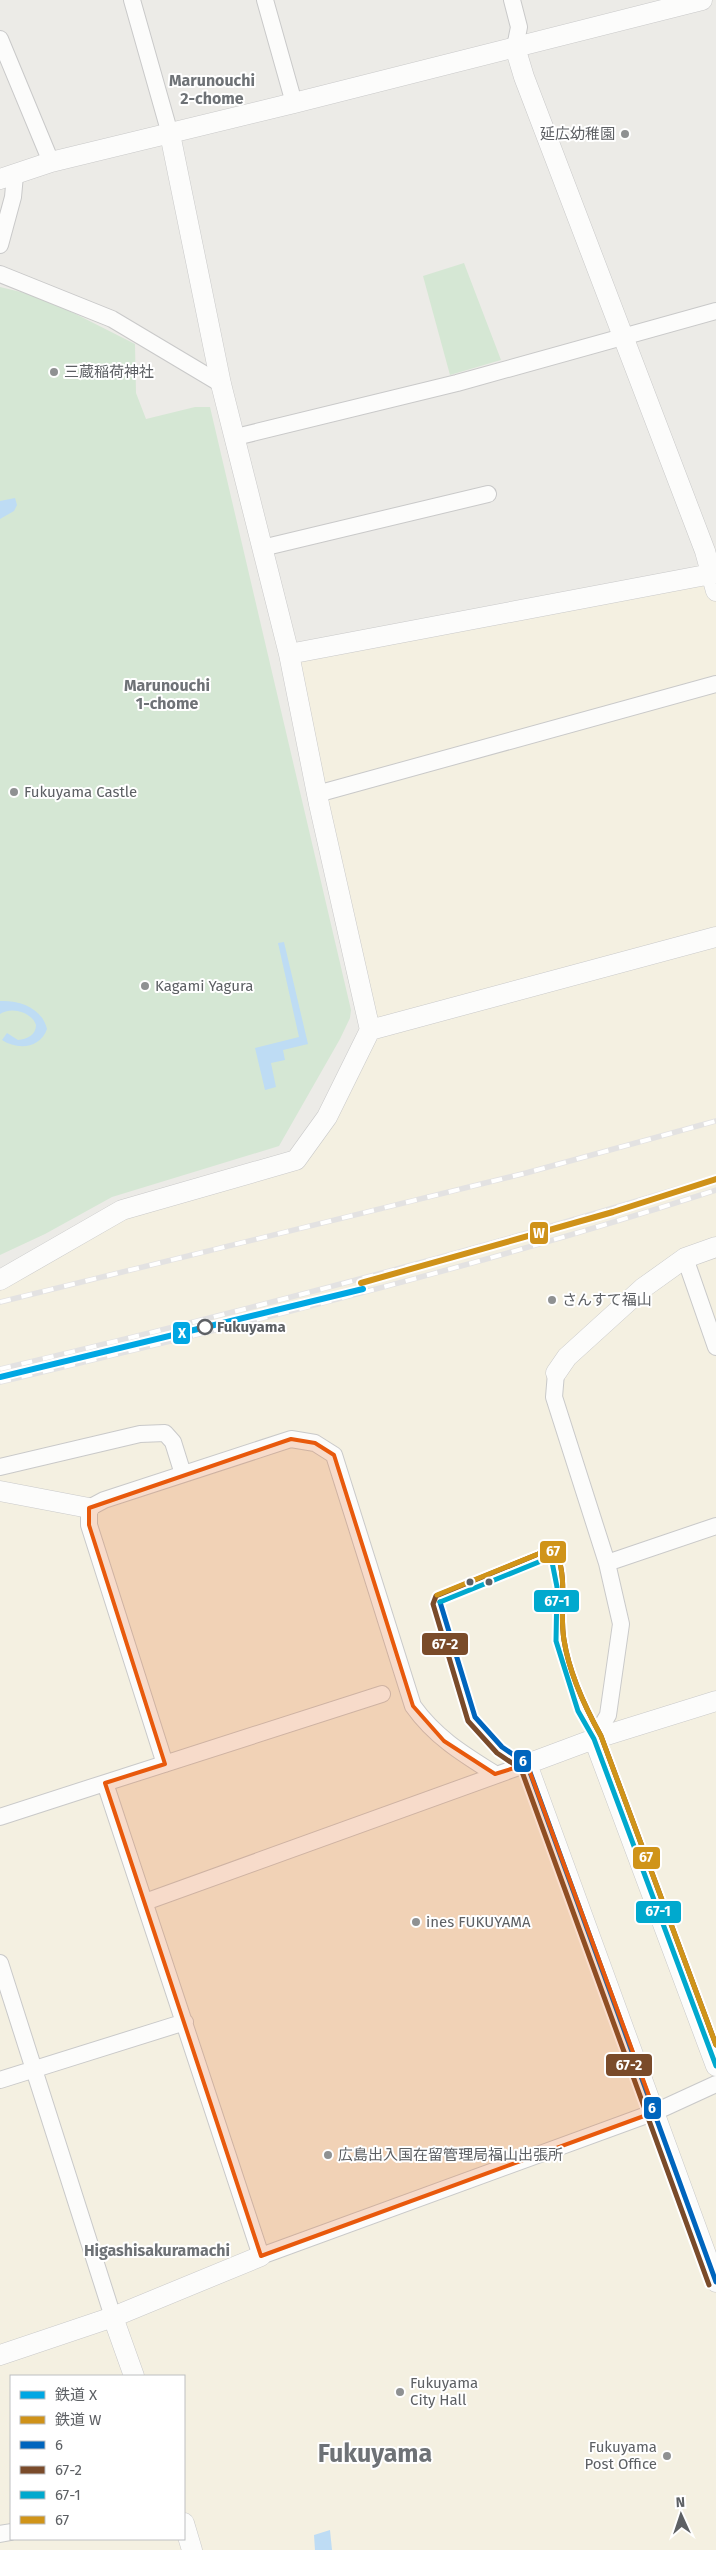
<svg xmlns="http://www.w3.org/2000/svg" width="716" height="2550" font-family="'Fira Sans','Noto Sans JP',sans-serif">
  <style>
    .commercial { fill: #f4f0e1; fill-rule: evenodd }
    .green { fill: #d5e7d4 }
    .water { fill: #bedcf4 }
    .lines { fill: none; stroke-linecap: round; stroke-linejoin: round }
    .minor-casing { stroke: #c9c9c9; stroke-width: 18 }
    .tertiary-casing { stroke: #c9c9c9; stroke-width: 21 }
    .minor { stroke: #fcfcfb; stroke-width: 16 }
    .tertiary { stroke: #fcfcfb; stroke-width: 20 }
    .rail-casing { stroke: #e3e2e2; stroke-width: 5.5 }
    .rail { stroke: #fff; stroke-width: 4; stroke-dasharray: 11; stroke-linecap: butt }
    .bus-1-casing { stroke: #fff; stroke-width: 9 }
    .bus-2-casing { stroke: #fff; stroke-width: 9 }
    .bus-3-casing { stroke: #fff; stroke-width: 9 }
    .bus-4-casing { stroke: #fff; stroke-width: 9 }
    .bus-1 { stroke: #0065bd; stroke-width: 5 }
    .bus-2 { stroke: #7a4b2a; stroke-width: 5 }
    .bus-3 { stroke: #00a9ce; stroke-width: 5 }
    .bus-4 { stroke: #d09419; stroke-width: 5 }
    .rail-1-casing { stroke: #fff; stroke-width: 10 }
    .rail-2-casing { stroke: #fff; stroke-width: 10 }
    .rail-1 { stroke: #00a7e3; stroke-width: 6 }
    .rail-2 { stroke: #cf9219; stroke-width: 6 }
    .marked { fill: #e8590c; fill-opacity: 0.2; stroke: #e8590c; stroke-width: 4; stroke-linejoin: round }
    .poi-dot { fill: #8f9192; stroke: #fff; stroke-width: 2 }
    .stop-dot { fill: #fff; stroke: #5d6064; stroke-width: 2.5 }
    .bus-dot { fill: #5d6064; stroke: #fff; stroke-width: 2 }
    .labels { text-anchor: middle; stroke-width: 4; stroke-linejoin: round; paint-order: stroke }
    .poi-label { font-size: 15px; fill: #5d6064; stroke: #fff; text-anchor: start }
    .stop-label { font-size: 15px; font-weight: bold; fill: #5d6064; stroke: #fff; text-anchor: start }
    .neighbourhood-label { font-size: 16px; font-weight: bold; fill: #6e7276; stroke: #fff }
    .town-label { font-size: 25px; font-weight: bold; fill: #6e7276; stroke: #fff }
    .line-badge { stroke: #fff; stroke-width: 2 }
    .badge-label { font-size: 14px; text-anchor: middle; font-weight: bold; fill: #fff }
  </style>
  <rect width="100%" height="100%" fill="#ecebe7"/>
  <!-- commercial -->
  <path class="commercial" d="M 716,575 L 716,2550 L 0,2550 L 0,1274 L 110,1214 L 293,1160 L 375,1030 L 289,654 ZM 11,2376 L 184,2376 L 184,2539 L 11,2539 Z"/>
  <!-- green -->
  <path class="green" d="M 464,263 L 501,360 L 450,375 L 423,276 Z
    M 0,287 L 42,297 L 135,344 L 136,393 L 146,419 L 195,407 L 210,407 L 351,1010 L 350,1018 L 340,1039 L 279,1146 L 112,1197 L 45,1234 L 0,1255 Z"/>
  <!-- water -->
  <path class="water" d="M 15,498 L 17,505 L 14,511 L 0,519 L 0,501 Z
    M 284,942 L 308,1044 L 283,1050 L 285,1060 L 271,1063 L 276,1087 L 265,1090 L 255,1048 L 299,1037 L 278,943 Z
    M 0,1001 C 20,1000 42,1008 47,1029 C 40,1049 17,1050 2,1040 L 7,1033 L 18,1040 C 27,1039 36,1035 36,1025 C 32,1012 11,1006 0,1014 Z
    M 330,2530 L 332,2550 L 315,2550 L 314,2535 Z"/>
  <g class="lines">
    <!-- minor casing -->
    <g class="minor-casing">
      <path id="minor" d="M 132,0 L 170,134
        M 265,0 L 294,103
        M 512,0 L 519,27 L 515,47
        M 0,39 L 51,162
        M 0,245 L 13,197 L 15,175
        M 0,274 L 112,319 L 221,384
        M 236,437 L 457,383 L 716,311
        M 262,548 L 488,494
        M 317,794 L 716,684
        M 685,1258 L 716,1347
        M 556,1373 L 554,1397 L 607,1563 L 621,1624 L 608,1715 L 594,1739
        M 0,1467 L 140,1434 L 165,1433 L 173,1442 L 183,1474
        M 607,1563 L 716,1526
        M 165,1764 L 89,1525 L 89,1508 L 104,1500 L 291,1439 L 315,1443 L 334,1455 L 413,1706 C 435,1737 463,1754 495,1774
        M 105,1783 L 382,1694
        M 0,1817 L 105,1783 L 261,2256 L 655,2112 L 716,2084
        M 145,1902 L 527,1764
        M 0,1963 L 113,2317
        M 0,2080 L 185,2022
        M 0,2534 L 11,2532"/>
    </g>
    <!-- tertiary casing -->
    <g class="tertiary-casing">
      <path id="tertiary" d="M 515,47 L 524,77 L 705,551 L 716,591
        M 170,134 L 221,384 L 289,654 L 319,804 L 370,1030
        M 0,179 L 51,162 L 294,103 L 702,0
        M 289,654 L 716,573
        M 0,1280 L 122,1210 L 296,1160 L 327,1117 L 370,1030 L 716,937
        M 556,1373 L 567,1357 L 643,1288 L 685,1258 L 716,1247
        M 0,1491 L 89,1508
        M 716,1701 L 594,1739 L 527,1764 L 716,2282
        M 594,1739 L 716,2066
        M 113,2317 L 134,2376
        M 0,2355 L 113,2317 L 261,2256
        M 184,2523 L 192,2550"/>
    </g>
    <!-- minor -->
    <use href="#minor" class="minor"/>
    <!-- tertiary -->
    <use href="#tertiary" class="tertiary"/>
    <!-- rail casing -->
    <g class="rail-casing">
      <path id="rail" d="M 0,1302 L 526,1173 L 716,1121
        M 0,1369 C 241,1312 480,1250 716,1177
        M 0,1382 C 241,1325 481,1266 716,1190"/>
    </g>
    <!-- rail -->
    <use href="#rail" class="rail"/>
    <!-- bus-1 casing -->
    <g class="bus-1-casing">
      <path id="bus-1" d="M 440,1602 L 475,1717 L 502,1747 L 527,1764 L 716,2282"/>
    </g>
    <!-- bus-2 casing -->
    <g class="bus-2-casing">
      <path id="bus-2" d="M 709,2285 L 521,1769 L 497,1753 L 468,1721 L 433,1604 L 436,1596 L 548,1550 L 557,1553 C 568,1583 559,1611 564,1640 C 569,1672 586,1709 601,1736 L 716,2045"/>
    </g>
    <!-- bus-3 casing -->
    <g class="bus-3-casing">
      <path id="bus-3" d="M 440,1602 L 551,1557 L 557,1587 L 556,1641 L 578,1711 L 594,1739 L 716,2066"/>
    </g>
    <!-- bus-4 casing -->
    <g class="bus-4-casing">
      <path id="bus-4" d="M 437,1595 L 548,1550 L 557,1553 C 568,1583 559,1611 564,1640 C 569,1672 586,1709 601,1736 L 716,2045"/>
    </g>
    <!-- bus-1 -->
    <use href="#bus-1" class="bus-1"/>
    <!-- bus-2 -->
    <use href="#bus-2" class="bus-2"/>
    <!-- bus-3 -->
    <use href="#bus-3" class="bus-3"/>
    <!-- bus-4 -->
    <use href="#bus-4" class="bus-4"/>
    <!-- rail-1 casing -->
    <g class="rail-1-casing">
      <path id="rail-1" d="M 0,1377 L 363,1289"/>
    </g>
    <!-- rail-2 casing -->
    <g class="rail-2-casing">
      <path id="rail-2" d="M 361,1283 L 613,1212 L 716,1179"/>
    </g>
    <!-- rail-1 -->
    <use href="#rail-1" class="rail-1"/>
    <!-- rail-2 -->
    <use href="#rail-2" class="rail-2"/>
  </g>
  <!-- marked area -->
  <path class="marked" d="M 291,1439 L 315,1443 L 334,1455 L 413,1706 L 444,1741 L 495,1774 L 527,1764 L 655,2112 L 261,2256 L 105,1783 L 165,1764 L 89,1525 L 89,1508 Z"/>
  <!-- markers -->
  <g class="poi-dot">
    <circle cx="625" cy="134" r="5"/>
    <circle cx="54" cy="372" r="5"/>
    <circle cx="14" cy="792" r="5"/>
    <circle cx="145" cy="986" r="5"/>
    <circle cx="552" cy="1300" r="5"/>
    <circle cx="416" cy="1922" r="5"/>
    <circle cx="328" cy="2155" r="5"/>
    <circle cx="400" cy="2392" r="5"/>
    <circle cx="667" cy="2456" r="5"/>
  </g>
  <circle class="stop-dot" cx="205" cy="1327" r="7"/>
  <g class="bus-dot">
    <circle cx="470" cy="1582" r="4.5"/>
    <circle cx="489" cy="1582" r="4.5"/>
  </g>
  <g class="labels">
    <!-- poi labels -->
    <g class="poi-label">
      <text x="615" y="139" text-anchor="end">延広幼稚園</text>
      <text x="64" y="377">三蔵稲荷神社</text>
      <text x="24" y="797">Fukuyama Castle</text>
      <text x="155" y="991">Kagami Yagura</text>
      <text x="562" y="1305">さんすて福山</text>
      <text x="426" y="1927">ines FUKUYAMA</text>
      <text x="338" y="2160">広島出入国在留管理局福山出張所</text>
      <text x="410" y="2388">Fukuyama<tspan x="410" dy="17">City Hall</tspan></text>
      <text x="657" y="2452" text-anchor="end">Fukuyama<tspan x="657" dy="17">Post Office</tspan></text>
    </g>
    <!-- stop labels -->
    <g class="stop-label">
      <text x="217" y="1332">Fukuyama</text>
    </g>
    <!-- neighbourhood labels -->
    <g class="neighbourhood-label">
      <text x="212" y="86">Marunouchi<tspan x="212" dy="18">2-chome</tspan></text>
      <text x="167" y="691">Marunouchi<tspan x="167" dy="18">1-chome</tspan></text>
      <text x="157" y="2256">Higashisakuramachi</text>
    </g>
    <!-- town labels -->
    <g class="town-label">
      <text x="375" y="2462">Fukuyama</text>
    </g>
  </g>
  <g class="line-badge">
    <rect x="529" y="1221" width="20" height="24" rx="5" fill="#cf9219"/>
    <rect x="172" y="1321" width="19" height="24" rx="5" fill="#00a7e3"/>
    <rect x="539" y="1540" width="28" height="24" rx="5" fill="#d09419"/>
    <rect x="533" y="1589" width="47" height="24" rx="5" fill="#00a9ce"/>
    <rect x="421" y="1632" width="48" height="24" rx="5" fill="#7a4b2a"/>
    <rect x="513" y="1749" width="19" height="24" rx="5" fill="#0065bd"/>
    <rect x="632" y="1846" width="29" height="24" rx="5" fill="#d09419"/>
    <rect x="635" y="1900" width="47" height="24" rx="5" fill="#00a9ce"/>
    <rect x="605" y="2053" width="48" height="24" rx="5" fill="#7a4b2a"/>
    <rect x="643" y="2096" width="19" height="24" rx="5" fill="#0065bd"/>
  </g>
  <g class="badge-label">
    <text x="539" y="1238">W</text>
    <text x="182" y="1338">X</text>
    <text x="553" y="1556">67</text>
    <text x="557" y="1606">67-1</text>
    <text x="445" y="1649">67-2</text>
    <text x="523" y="1766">6</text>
    <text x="646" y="1862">67</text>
    <text x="658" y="1916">67-1</text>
    <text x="629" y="2070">67-2</text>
    <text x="652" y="2113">6</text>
  </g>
  <!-- legend -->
  <rect x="10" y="2375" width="175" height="165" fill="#ffffff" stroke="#bebfc1"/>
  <rect x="20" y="2391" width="25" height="8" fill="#00a7e3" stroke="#bebfc1"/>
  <text x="55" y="2400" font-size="15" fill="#5d6064">鉄道 X</text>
  <rect x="20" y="2416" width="25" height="8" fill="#cf9219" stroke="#bebfc1"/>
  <text x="55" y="2425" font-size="15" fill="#5d6064">鉄道 W</text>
  <rect x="20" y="2441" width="25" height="8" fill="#0065bd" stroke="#bebfc1"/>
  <text x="55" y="2450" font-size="15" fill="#5d6064">6</text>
  <rect x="20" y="2466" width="25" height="8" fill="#7a4b2a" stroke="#bebfc1"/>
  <text x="55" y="2475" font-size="15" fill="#5d6064">67-2</text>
  <rect x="20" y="2491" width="25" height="8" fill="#00a9ce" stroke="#bebfc1"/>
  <text x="55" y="2500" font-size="15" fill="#5d6064">67-1</text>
  <rect x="20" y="2516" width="25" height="8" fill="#d09419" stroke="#bebfc1"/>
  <text x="55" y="2525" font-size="15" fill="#5d6064">67</text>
  <!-- north arrow -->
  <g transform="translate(681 2515) rotate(357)" stroke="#ffffff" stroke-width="4" paint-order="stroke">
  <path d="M0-4L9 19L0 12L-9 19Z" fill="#5d6064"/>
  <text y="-8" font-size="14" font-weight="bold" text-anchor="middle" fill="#5d6064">N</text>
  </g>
</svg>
